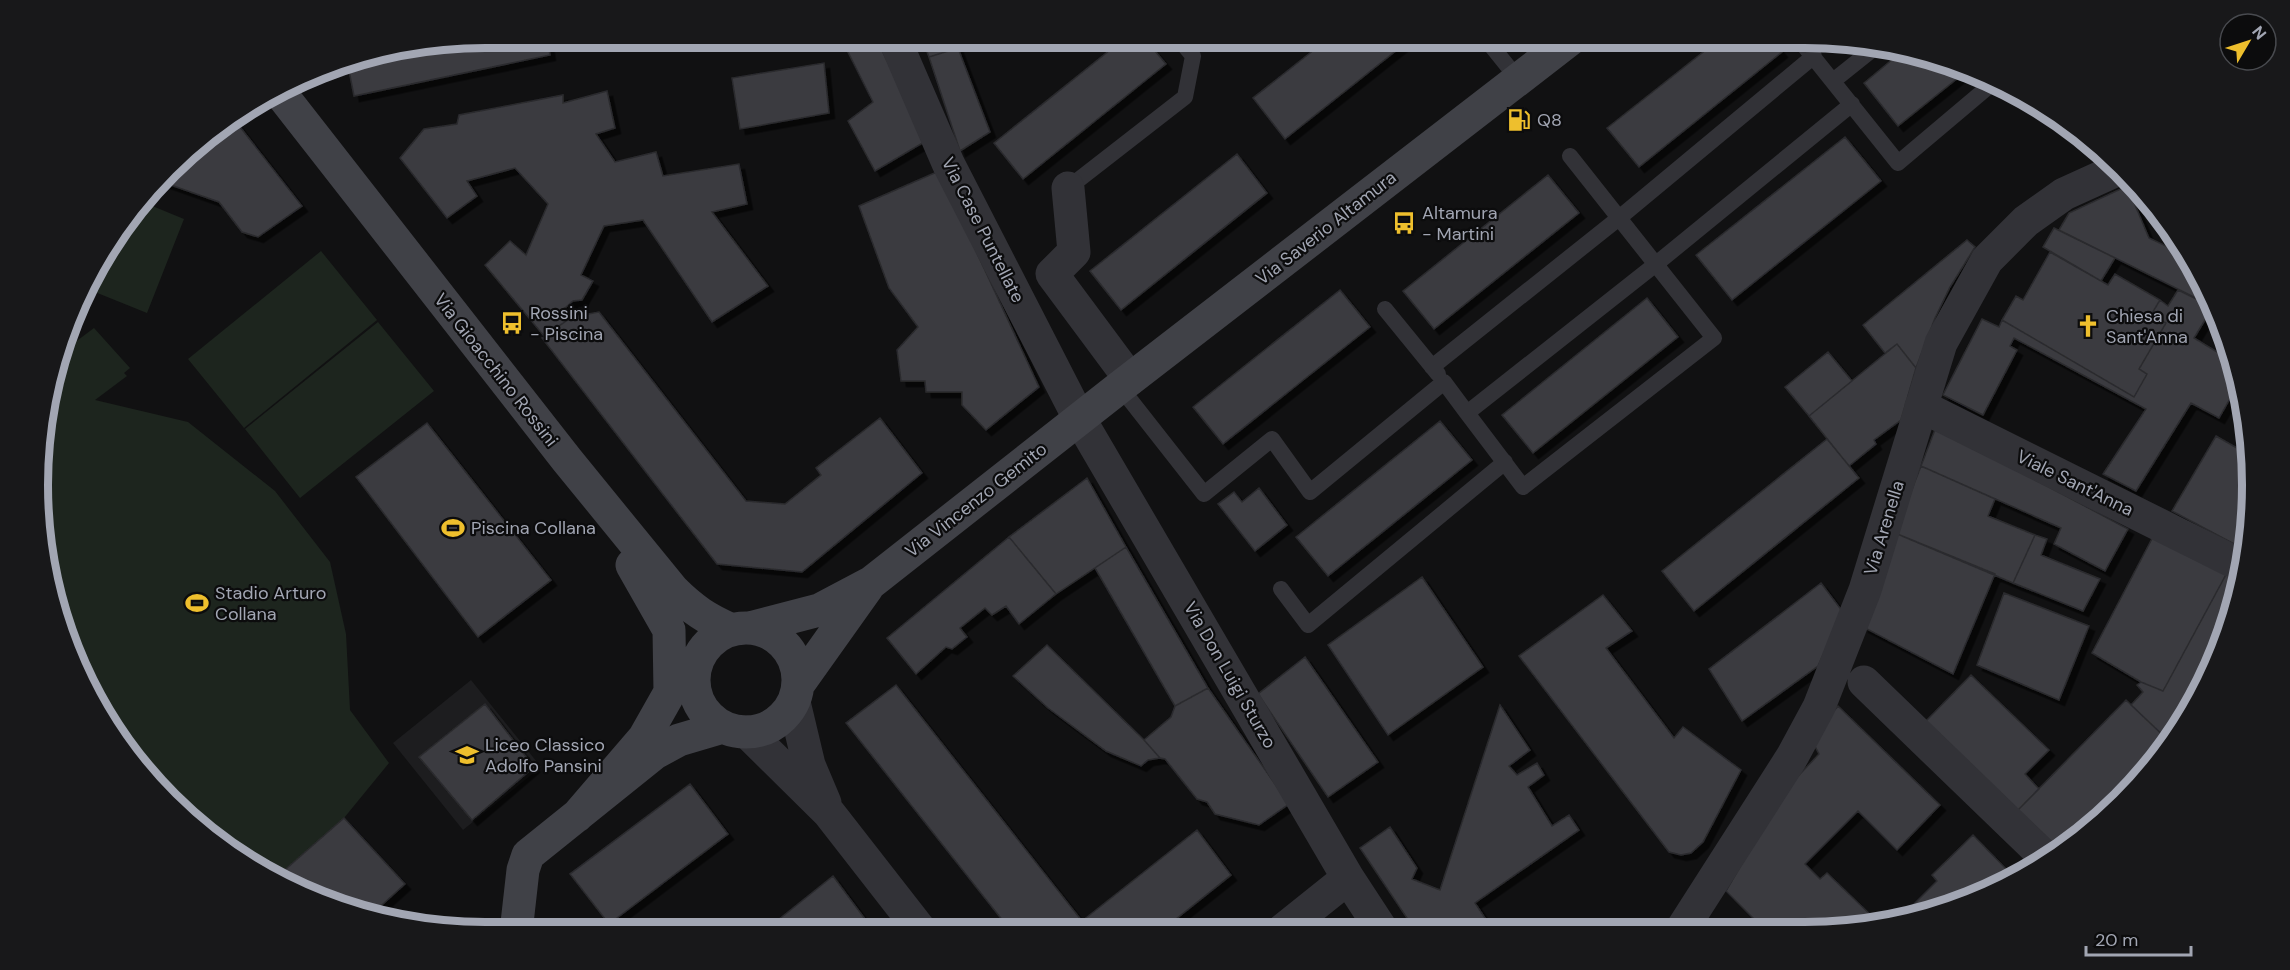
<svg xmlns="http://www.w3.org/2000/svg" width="2290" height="970" font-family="'DM Sans',sans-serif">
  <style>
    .built { fill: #1d1d1f }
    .green { fill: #1d251e }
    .building { fill: #3b3b3f; stroke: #2b2b2e; stroke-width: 1.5; filter: url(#shadow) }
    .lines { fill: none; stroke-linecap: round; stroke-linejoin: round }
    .service { stroke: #323237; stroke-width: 16 }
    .minor { stroke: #323237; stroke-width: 33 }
    .secondary { stroke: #404147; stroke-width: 33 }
    .labels { text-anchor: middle; stroke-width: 4.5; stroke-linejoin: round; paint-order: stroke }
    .poi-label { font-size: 18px; fill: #a2a6b3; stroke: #0c0c0d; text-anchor: start }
    .street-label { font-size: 18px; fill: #a2a6b3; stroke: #0c0c0d }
    .rim { fill: none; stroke: #a2a6b3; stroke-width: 8 }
  </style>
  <defs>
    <filter id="shadow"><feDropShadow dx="5.5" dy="5.5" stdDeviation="0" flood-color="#0009"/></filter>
  </defs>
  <rect width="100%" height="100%" fill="#111112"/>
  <!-- built -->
  <path class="built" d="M 471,680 L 541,767 L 463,830 L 393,743 Z"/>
  <!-- green -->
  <path class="green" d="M 145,203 L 184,219 L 147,313 L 85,288 L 97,262 Z
    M 321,251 L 377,320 L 244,428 L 188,359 Z
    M 378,322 L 434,391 L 300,498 L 245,429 Z
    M 94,328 L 130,368 L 124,373 L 127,376 L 95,400 L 188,422 L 275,491 L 330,562 L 346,634 L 350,710 L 389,763 L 344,818 L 405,884 L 372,914 L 341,909 L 213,840 L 113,733 L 71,656 L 46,573 L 41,426 L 58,355 Z"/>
  <!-- building -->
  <path class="building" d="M 485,38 L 547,38 L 550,55 L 354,96 L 347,60 Z
    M 841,38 L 876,38 L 926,141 L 875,171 L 848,121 L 873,102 Z
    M 922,38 L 955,38 L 958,48 L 929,57 Z
    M 1125,38 L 1144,38 L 1166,64 L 1023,179 L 994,143 Z
    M 1329,38 L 1412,38 L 1285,139 L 1253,98 Z
    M 1721,38 L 1770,38 L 1782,52 L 1639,167 L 1607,128 Z
    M 958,48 L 990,132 L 960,151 L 929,57 Z
    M 1900,53 L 1949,61 L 1968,70 L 1898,126 L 1864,83 Z
    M 824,63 L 829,113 L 740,129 L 732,78 Z
    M 607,91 L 615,128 L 596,134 L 615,162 L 656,152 L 663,176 L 739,164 L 747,204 L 712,212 L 768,286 L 712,322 L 643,220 L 604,226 L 581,275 L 593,281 L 582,300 L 573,301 L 565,308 L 572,317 L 544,336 L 485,265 L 510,241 L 526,255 L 548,204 L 515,168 L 467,181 L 477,196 L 447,218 L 400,158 L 424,129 L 457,124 L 459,115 L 563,95 L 563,103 Z
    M 233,118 L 302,206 L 258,237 L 242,232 L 219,202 L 162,182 L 190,148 Z
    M 1845,137 L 1881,181 L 1732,300 L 1696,255 Z
    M 1237,154 L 1267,193 L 1121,310 L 1090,271 Z
    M 939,171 L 1039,387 L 986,430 L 962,405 L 962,392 L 926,392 L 925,381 L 901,381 L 897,350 L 918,327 L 889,288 L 859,206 Z
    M 1548,175 L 1579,213 L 1434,329 L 1403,291 Z
    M 2127,186 L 2149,238 L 2187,256 L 2206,287 L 2214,307 L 2059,230 L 2069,213 Z
    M 2054,228 L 2115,258 L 2101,281 L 2043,247 Z
    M 1967,240 L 1975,247 L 1950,287 L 1935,318 L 1916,368 L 1897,344 L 1885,353 L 1863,325 Z
    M 2050,252 L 2108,285 L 2115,274 L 2160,300 L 2151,315 L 2166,323 L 2139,369 L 2147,374 L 2134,397 L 2002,320 L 2016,296 L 2023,300 Z
    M 1340,290 L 1370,327 L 1223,444 L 1193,407 Z
    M 2178,290 L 2213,307 L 2194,338 L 2227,358 L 2231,352 L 2239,383 L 2219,418 L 2191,403 L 2136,491 L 2103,474 L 2146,409 L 2014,338 L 2010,346 L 2017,350 L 1983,415 L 1943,395 L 1982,319 L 1999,327 L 2002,320 L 2134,397 L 2147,374 L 2139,369 L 2166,323 L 2151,315 L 2160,300 L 2168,306 Z
    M 1647,298 L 1678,337 L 1533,453 L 1502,415 Z
    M 599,312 L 746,501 L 785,504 L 821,475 L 816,468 L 880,418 L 922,473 L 802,572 L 717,564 L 542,338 L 572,317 Z
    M 1897,344 L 1916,368 L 1901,420 L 1874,440 L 1876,444 L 1849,466 L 1809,416 Z
    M 1828,352 L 1852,381 L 1809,416 L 1785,387 Z
    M 1440,421 L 1472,460 L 1328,576 L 1296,537 Z
    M 427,423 L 551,580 L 478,637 L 356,477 Z
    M 1936,427 L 2128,529 L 2105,571 L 2054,544 L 2061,528 L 1921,466 Z
    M 2216,436 L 2251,456 L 2249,527 L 2238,546 L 2172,511 Z
    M 1827,439 L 1859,478 L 1694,611 L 1662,571 Z
    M 1921,466 L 1995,499 L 1988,516 L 2035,535 L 2013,583 L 1895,533 Z
    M 1087,478 L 1126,547 L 1056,594 L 1009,537 Z
    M 1259,488 L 1287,525 L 1255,551 L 1218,504 L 1234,492 L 1242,502 Z
    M 1895,533 L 1995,574 L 1953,674 L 1863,627 Z
    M 2155,533 L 2229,569 L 2163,691 L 2141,682 L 2092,653 Z
    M 2035,535 L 2047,539 L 2041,555 L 2100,579 L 2083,611 L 2013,583 Z
    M 1009,537 L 1056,594 L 1019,624 L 1006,606 L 992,615 L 985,608 L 960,628 L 967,637 L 952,649 L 946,647 L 916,674 L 887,638 Z
    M 1126,547 L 1208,688 L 1175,706 L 1095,568 Z
    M 2229,569 L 2241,576 L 2229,629 L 2177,734 L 2170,742 L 2131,705 L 2143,692 L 2137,685 L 2141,682 L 2163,691 Z
    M 1422,577 L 1483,667 L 1388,735 L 1328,645 Z
    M 1821,583 L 1843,612 L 1818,666 L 1742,721 L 1709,669 Z
    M 2004,593 L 2089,626 L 2059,700 L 1977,665 Z
    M 1603,595 L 1632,631 L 1606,648 L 1674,738 L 1683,727 L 1741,770 L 1703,842 L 1691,853 L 1681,855 L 1669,852 L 1519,656 Z
    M 1047,645 L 1144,740 L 1160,758 L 1148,760 L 1141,766 L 1106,751 L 1048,708 L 1013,676 Z
    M 1305,657 L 1378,762 L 1328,797 L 1258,694 Z
    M 1971,675 L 2049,750 L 2025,774 L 2039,789 L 2018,810 L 1925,722 Z
    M 896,685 L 1082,921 L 1197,830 L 1231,875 L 1161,931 L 1011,931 L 846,723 Z
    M 1208,688 L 1289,804 L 1259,825 L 1215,814 L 1207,802 L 1197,799 L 1165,759 L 1160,758 L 1144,740 L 1171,717 L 1175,706 Z
    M 2126,700 L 2170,742 L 2083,832 L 2058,848 L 2018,810 Z
    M 485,704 L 534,767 L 472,820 L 419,757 Z
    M 1500,705 L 1530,750 L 1509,766 L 1517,775 L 1537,763 L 1544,775 L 1528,787 L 1552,826 L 1569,815 L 1579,830 L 1475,903 L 1493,930 L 1415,930 L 1360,848 L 1390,827 L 1417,868 L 1412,879 L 1440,890 Z
    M 1838,706 L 1940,805 L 1897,850 L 1858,811 L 1805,864 L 1820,879 L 1827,873 L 1876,920 L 1870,927 L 1764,929 L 1726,891 L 1784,791 L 1819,754 L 1811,739 Z
    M 690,784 L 728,834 L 609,924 L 570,874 Z
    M 344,818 L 405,884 L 372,914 L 341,909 L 279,875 Z
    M 1973,835 L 2013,876 L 1977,898 L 1898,920 L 1937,881 L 1932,875 Z
    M 833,876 L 871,927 L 865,931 L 763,932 Z"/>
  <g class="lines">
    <!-- service -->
    <path class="service" d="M 1485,38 L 1518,79
      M 1798,38 L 1898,163 L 1994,82
      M 1833,81 L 1873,49
      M 1068,188 L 1185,97 L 1193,56 L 1178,38
      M 1385,309 L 1438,374
      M 1432,367 L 1619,218 L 1814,56
      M 1120,387 L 1204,494 L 1272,439 L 1310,492 L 1444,382 L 1467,413 L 1656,264 L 1852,104
      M 1467,413 L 1523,487 L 1714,338 L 1570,156
      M 1281,589 L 1308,625 L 1505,462"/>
    <!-- minor -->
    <path class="minor" d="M 894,38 L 948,163 L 1079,418 L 1348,878 L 1382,930
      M 1068,188 L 1074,252 L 1052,274 L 1130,379
      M 1921,406 L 2230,560
      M 1864,682 L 2044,856
      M 794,702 L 809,765 L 825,803
      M 747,732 L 829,813 L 921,931
      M 1682,929 L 1792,757 L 1819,707 L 1865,590 L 1941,343 L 1987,260 L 2026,221 L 2064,194 L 2119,169
      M 1283,930 L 1348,878"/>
    <!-- secondary -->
    <path class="secondary" d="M 278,90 L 567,460 L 673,590 C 693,610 707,619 732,630
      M 750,628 L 819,610 L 872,582 L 1120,387 L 1572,38
      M694 680a52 52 0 1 1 104 0a52 52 0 1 1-104 0Z
      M 798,685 L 867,588
      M 577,816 L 644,738 L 670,692 L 669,630 L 632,565
      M 516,932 L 523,870 L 528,855 L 655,753 L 679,740 L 723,727"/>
  </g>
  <!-- icons -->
  <defs>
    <g id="fuel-bare" transform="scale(1.8)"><path d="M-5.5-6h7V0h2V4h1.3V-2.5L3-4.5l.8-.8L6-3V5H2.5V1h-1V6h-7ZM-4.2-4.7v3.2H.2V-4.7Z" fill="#eebf2d" stroke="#0c0c0d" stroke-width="2.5" paint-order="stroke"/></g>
    <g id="bus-bare" transform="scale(1.8)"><path d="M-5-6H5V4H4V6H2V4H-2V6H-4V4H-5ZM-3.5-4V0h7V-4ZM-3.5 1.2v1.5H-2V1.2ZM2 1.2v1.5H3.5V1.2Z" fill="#eebf2d" stroke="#0c0c0d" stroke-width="2.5" paint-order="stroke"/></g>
    <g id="church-bare" transform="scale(1.8)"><path d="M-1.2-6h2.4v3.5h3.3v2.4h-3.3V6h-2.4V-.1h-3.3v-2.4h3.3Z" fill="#eebf2d" stroke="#0c0c0d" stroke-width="2.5" paint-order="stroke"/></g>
    <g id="stadium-bare" transform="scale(1.8)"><path d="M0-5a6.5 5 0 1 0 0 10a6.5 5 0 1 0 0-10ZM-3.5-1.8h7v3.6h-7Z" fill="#eebf2d" stroke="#0c0c0d" stroke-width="2.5" paint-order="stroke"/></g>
    <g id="school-bare" transform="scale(1.8)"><path d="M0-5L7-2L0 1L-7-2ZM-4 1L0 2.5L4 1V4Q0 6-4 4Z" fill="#eebf2d" stroke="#0c0c0d" stroke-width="2.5" paint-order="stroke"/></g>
  </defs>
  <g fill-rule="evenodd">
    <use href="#fuel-bare" x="1519" y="120"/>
    <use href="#bus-bare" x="1404" y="223"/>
    <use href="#bus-bare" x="512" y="323"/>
    <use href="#church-bare" x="2088" y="326"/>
    <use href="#stadium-bare" x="453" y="528"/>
    <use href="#stadium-bare" x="197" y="603"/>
    <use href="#school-bare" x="467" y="755"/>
  </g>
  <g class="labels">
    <!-- poi labels -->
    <g class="poi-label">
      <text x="1537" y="126">Q8</text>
      <text x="1422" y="219">Altamura<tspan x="1422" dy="21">- Martini</tspan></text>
      <text x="530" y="319">Rossini<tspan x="530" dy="21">- Piscina</tspan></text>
      <text x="2106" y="322">Chiesa di<tspan x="2106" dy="21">Sant'Anna</tspan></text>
      <text x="471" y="534">Piscina Collana</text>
      <text x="215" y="599">Stadio Arturo<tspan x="215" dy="21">Collana</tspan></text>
      <text x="485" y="751">Liceo Classico<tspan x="485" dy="21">Adolfo Pansini</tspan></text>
    </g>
    <!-- street labels -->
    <g class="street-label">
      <text transform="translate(1326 228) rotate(-38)" y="6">Via Saverio Altamura</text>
      <text transform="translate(983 230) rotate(63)" y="6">Via Case Puntellate</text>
      <text transform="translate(496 370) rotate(52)" y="6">Via Gioacchino Rossini</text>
      <text transform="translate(2075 483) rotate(26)" y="6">Viale Sant'Anna</text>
      <text transform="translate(976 500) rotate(-38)" y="6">Via Vincenzo Gemito</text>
      <text transform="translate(1884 528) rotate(-73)" y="6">Via Arenella</text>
      <text transform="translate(1230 675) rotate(60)" y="6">Via Don Luigi Sturzo</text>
    </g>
  </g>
  <!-- crop -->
  <path d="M0 0H2290V970H0ZM485 48H1805A437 437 0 0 1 2242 485V485A437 437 0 0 1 1805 922H485A437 437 0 0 1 48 485V485A437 437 0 0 1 485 48Z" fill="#18181a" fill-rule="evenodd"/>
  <path class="rim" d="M485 48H1805A437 437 0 0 1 2242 485V485A437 437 0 0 1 1805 922H485A437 437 0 0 1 48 485V485A437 437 0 0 1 485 48Z"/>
  <!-- north arrow -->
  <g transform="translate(2248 42) rotate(51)"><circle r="28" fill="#0c0c0d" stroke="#484a4f" stroke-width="1.5"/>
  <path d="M0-4.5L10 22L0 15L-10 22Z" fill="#eebf2d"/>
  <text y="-9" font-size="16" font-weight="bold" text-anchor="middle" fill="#a2a6b3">N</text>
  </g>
  <!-- scale -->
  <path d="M2086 946v9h105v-9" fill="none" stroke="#a2a6b3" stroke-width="3"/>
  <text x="2095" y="946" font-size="18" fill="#a2a6b3" stroke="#0c0c0d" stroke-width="4.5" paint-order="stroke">20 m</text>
</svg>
